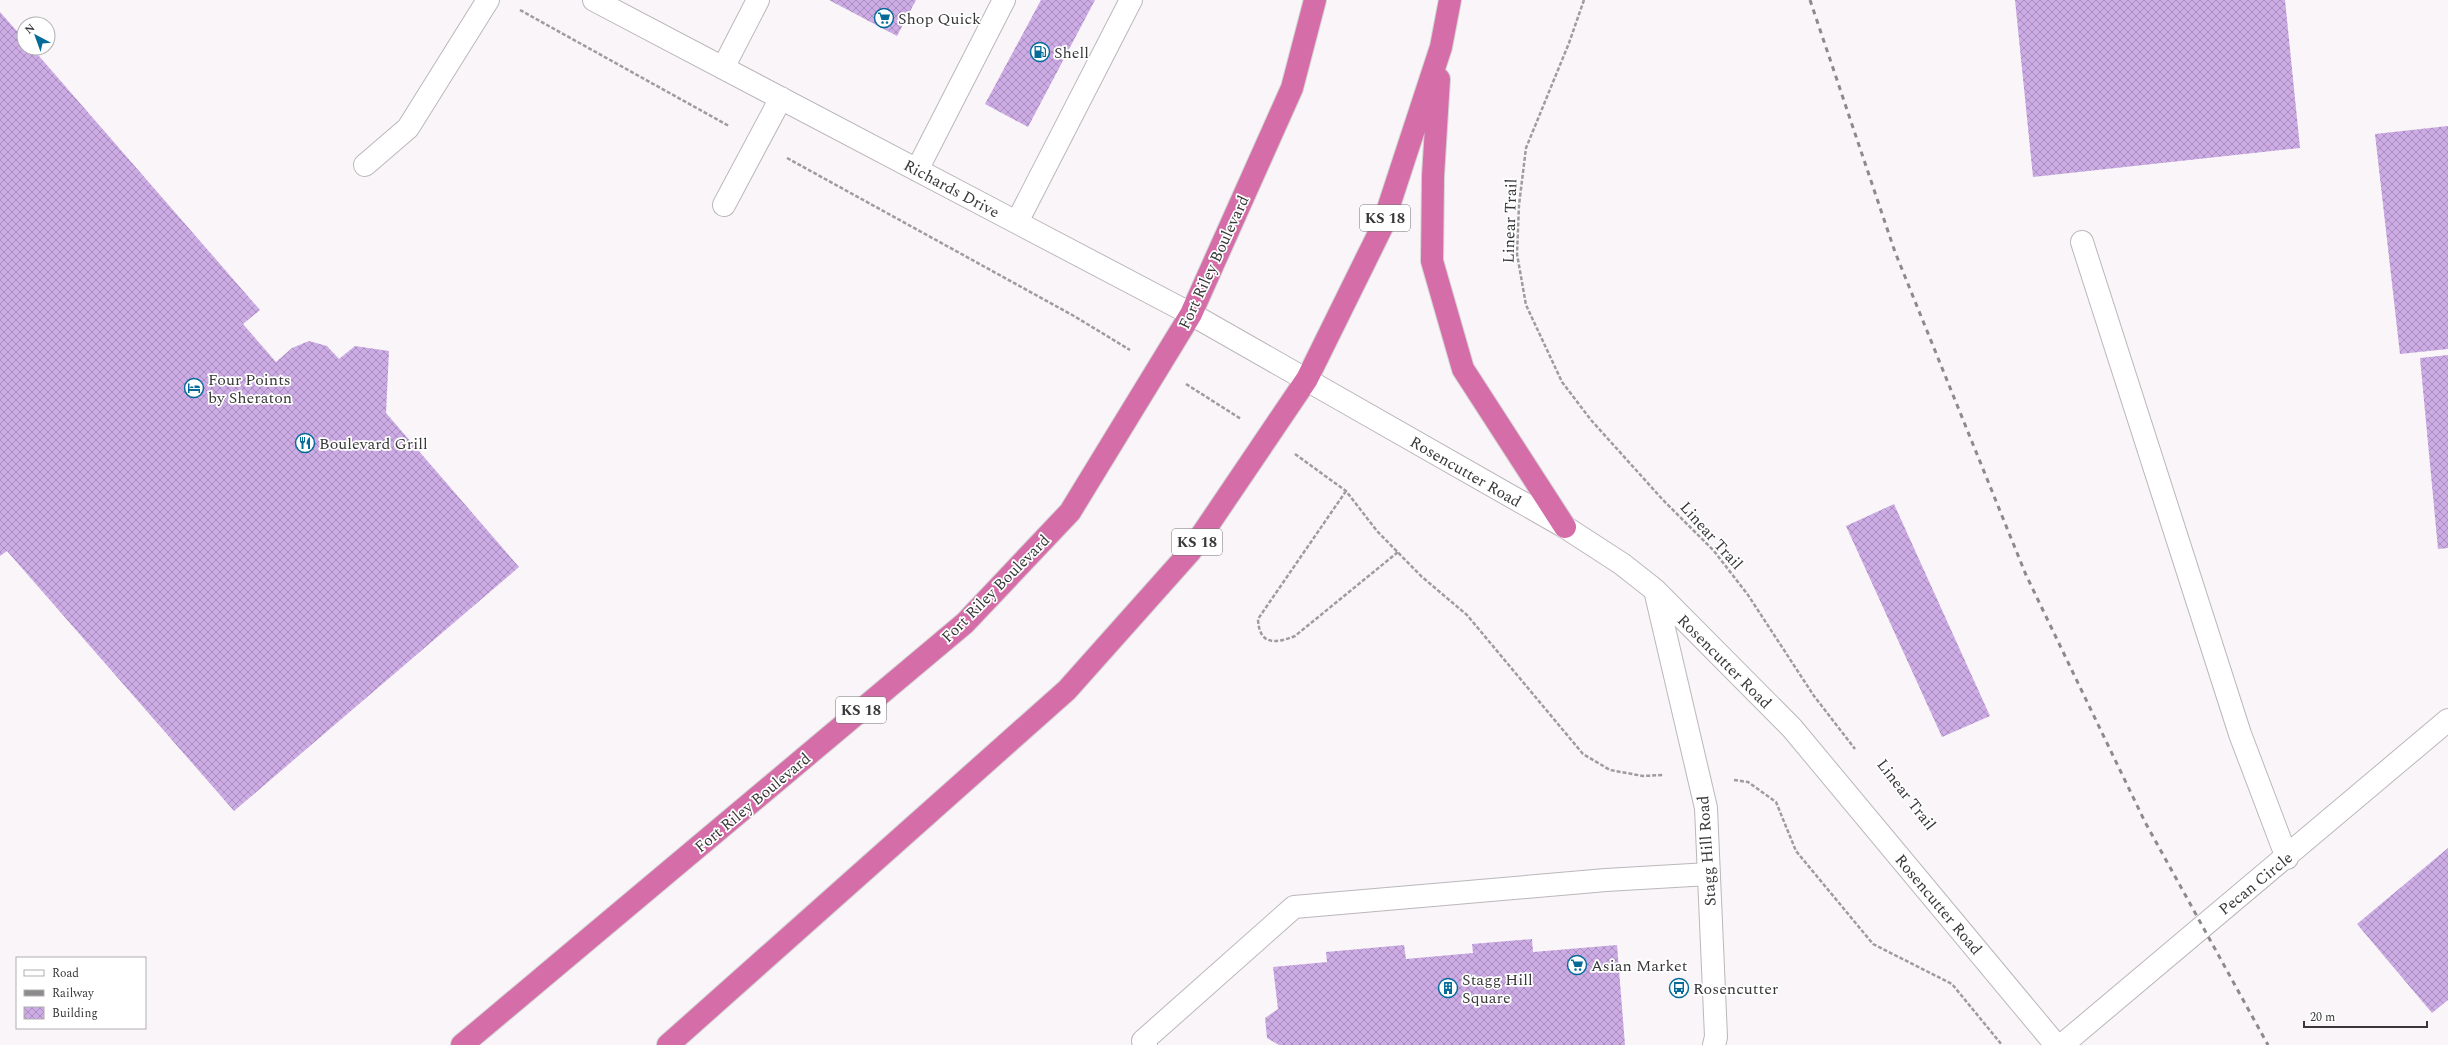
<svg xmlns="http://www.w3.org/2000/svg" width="2448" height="1045" font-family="Spectral,serif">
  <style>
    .building { fill: url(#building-cross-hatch) }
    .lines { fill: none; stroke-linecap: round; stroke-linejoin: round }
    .minor-casing { stroke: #bbb7bb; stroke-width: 24 }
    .highway-casing { stroke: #d3d3d3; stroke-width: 24 }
    .path { stroke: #9e9c9e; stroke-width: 2.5; stroke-dasharray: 4 2; stroke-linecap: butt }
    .minor { stroke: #fff; stroke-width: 22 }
    .highway { stroke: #d56ea8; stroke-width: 22 }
    .rail { stroke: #8d8a8d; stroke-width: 3; stroke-dasharray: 5 5; stroke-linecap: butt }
    .labels { text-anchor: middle; stroke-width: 3.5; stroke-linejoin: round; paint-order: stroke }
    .shield { fill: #fff; stroke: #747474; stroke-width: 1 }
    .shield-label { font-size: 15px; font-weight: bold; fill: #393839 }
    .poi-label { font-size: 16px; fill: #393839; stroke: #fff; text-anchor: start }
    .street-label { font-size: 16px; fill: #393839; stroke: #fff }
  </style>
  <defs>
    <pattern id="building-cross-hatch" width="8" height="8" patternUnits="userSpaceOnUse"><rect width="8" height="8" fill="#cdace6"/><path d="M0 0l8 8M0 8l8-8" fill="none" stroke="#a78dbb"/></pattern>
  </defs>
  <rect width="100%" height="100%" fill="#f9f5f9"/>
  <!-- building -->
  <path class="building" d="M 829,0 L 916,0 L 897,36 Z
    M 1041,0 L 1095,0 L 1028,127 L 985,104 Z
    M 2015,0 L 2285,0 L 2300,148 L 2033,177 Z
    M 0,12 L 24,39 L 24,48 L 32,48 L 260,310 L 243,324 L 276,362 L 292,348 L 309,341 L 327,346 L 339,359 L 355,346 L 389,351 L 386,413 L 519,567 L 234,811 L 7,551 L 0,556 Z
    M 2448,126 L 2448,349 L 2400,354 L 2375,134 Z
    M 2448,355 L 2448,548 L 2438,549 L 2420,358 Z
    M 1894,504 L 1990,716 L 1942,737 L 1846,526 Z
    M 2448,848 L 2448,1000 L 2432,1013 L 2357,924 Z
    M 1532,939 L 1533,952 L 1617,945 L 1625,1045 L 1279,1045 L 1267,1038 L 1265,1018 L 1278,1009 L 1273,967 L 1327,962 L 1326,952 L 1404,945 L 1406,959 L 1473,953 L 1472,944 Z"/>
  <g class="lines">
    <!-- minor casing -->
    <g class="minor-casing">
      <path id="minor" d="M 594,0 L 1191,314 L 1565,527 L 1622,564 L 1655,590 L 1792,728 L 2056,1045
        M 723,68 L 758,0
        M 365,165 L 408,128 L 488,0
        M 917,170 L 1004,0
        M 724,205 L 781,98
        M 1017,222 L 1131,0
        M 2082,242 L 2240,734 L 2287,858
        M 1655,590 L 1706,808 L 1716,1037 L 1714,1045
        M 1146,1045 L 1143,1041 L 1294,907 L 1606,880 L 1709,874
        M 2062,1045 L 2448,720"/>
    </g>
    <!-- highway casing -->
    <g class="highway-casing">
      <path id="highway" d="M 1439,79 L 1433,176 L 1432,261 L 1463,369 L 1565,527
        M 462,1045 L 965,623 L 1070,512 L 1191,314 L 1292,88 L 1315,0
        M 668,1045 L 1067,690 L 1190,552 L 1307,379 L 1382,227 L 1441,47 L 1450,0"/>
    </g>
    <!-- path -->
    <path class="path" d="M 1584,0 L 1569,43 L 1526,148 L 1519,205 L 1517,254 L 1526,305 L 1562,382 L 1591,420 L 1663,500 L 1714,551 L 1748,595 L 1814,696 L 1855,749
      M 520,10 L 729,126
      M 787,158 L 1074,316 L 1130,350
      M 1186,384 L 1241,419
      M 1295,454 L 1346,491 L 1377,531 L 1421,576 L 1467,615 L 1583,754 L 1610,770 L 1643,776 L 1664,775
      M 1346,491 L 1258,619 C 1259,645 1275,644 1295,636 L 1398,552
      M 1734,780 L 1748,782 L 1776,802 L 1796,851 L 1873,944 L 1952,984 L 2002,1045"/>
    <!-- minor -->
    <use href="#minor" class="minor"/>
    <!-- highway -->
    <use href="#highway" class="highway"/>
    <!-- rail -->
    <path class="rail" d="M 1810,0 L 1895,252 L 2026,575 L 2145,822 L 2268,1045"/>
  </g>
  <!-- icons -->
  <defs>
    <g id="supermarket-ring" transform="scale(1)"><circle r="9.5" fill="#fff" stroke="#076b99" stroke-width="1.5"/><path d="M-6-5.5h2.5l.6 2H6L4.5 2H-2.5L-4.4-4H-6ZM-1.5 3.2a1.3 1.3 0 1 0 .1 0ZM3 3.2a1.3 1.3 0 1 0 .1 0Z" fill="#076b99"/></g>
    <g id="fuel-ring" transform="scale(1)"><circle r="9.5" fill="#fff" stroke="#076b99" stroke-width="1.5"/><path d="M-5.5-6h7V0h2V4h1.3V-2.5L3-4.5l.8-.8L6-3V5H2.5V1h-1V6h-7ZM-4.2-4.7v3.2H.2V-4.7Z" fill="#076b99"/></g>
    <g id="hotel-ring" transform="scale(1)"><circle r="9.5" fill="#fff" stroke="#076b99" stroke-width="1.5"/><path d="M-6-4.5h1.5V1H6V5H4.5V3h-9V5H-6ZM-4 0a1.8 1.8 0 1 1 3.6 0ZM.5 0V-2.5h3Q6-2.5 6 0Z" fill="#076b99"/></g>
    <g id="restaurant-ring" transform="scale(1)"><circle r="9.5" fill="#fff" stroke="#076b99" stroke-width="1.5"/><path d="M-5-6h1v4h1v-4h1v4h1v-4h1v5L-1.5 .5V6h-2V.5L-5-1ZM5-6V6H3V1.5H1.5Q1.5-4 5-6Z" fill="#076b99"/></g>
    <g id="building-ring" transform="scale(1)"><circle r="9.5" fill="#fff" stroke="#076b99" stroke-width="1.5"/><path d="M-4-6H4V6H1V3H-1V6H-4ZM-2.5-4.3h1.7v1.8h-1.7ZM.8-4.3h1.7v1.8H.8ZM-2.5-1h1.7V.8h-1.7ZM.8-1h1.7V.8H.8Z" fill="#076b99"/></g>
    <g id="bus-ring" transform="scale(1)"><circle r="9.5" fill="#fff" stroke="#076b99" stroke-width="1.5"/><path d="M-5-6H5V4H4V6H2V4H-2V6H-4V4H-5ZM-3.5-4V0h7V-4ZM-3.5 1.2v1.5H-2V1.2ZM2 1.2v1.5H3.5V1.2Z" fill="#076b99"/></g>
  </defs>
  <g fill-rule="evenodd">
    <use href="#supermarket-ring" x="884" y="18"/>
    <use href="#fuel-ring" x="1040" y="52"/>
    <use href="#hotel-ring" x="194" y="388"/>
    <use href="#restaurant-ring" x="305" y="443"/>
    <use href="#supermarket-ring" x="1577" y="965"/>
    <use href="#building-ring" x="1448" y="988"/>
    <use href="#bus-ring" x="1679" y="988"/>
  </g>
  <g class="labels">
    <!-- shield labels -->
    <g class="shield">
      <rect x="1360" y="205" width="50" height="26" rx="3"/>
      <rect x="1172" y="529" width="50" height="26" rx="3"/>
      <rect x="836" y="697" width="50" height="26" rx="3"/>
    </g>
    <g class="shield-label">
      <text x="1385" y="223">KS 18</text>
      <text x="1197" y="547">KS 18</text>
      <text x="861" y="715">KS 18</text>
    </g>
    <!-- poi labels -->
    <g class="poi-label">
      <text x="898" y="24">Shop Quick</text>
      <text x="1054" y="58">Shell</text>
      <text x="208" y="385">Four Points<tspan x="208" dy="18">by Sheraton</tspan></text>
      <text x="319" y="449">Boulevard Grill</text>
      <text x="1591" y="971">Asian Market</text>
      <text x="1462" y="985">Stagg Hill<tspan x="1462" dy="18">Square</tspan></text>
      <text x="1693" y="994">Rosencutter</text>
    </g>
    <!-- street labels -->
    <g class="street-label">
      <text transform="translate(952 188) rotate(28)" y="6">Richards Drive</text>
      <text transform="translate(1509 221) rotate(-88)" y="6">Linear Trail</text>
      <text transform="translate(1213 262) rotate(-65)" y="6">Fort Riley Boulevard</text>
      <text transform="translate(1466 471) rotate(30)" y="6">Rosencutter Road</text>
      <text transform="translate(1712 535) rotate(48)" y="6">Linear Trail</text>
      <text transform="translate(995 588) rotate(-45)" y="6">Fort Riley Boulevard</text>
      <text transform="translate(1725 661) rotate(45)" y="6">Rosencutter Road</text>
      <text transform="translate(1907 794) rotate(52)" y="6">Linear Trail</text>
      <text transform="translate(752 802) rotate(-40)" y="6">Fort Riley Boulevard</text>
      <text transform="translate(1706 851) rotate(-94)" y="6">Stagg Hill Road</text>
      <text transform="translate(2255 883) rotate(-39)" y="6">Pecan Circle</text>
      <text transform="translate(1939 904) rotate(50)" y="6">Rosencutter Road</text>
    </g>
  </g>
  <!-- legend -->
  <rect x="16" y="957" width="130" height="72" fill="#ffffff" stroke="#b0afb0"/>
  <rect x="24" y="970" width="20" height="6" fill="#ffffff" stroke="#b0afb0"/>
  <text x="52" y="977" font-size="12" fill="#393839">Road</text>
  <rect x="24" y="990" width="20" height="6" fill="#8d8a8d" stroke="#b0afb0"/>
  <text x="52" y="997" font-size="12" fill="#393839">Railway</text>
  <rect x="24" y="1007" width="20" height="12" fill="url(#building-cross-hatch)" stroke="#b0afb0"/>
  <text x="52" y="1017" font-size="12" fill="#393839">Building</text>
  <!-- north arrow -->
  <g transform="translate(36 36) rotate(319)"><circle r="19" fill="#ffffff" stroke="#b0afb0"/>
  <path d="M0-3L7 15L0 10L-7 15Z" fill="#076b99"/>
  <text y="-6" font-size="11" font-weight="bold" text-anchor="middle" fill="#393839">N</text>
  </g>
  <!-- scale -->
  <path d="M2304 1021v6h123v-6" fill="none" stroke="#393839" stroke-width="2"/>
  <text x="2310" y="1021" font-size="12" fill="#393839" stroke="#ffffff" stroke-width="3" paint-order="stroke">20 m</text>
</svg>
